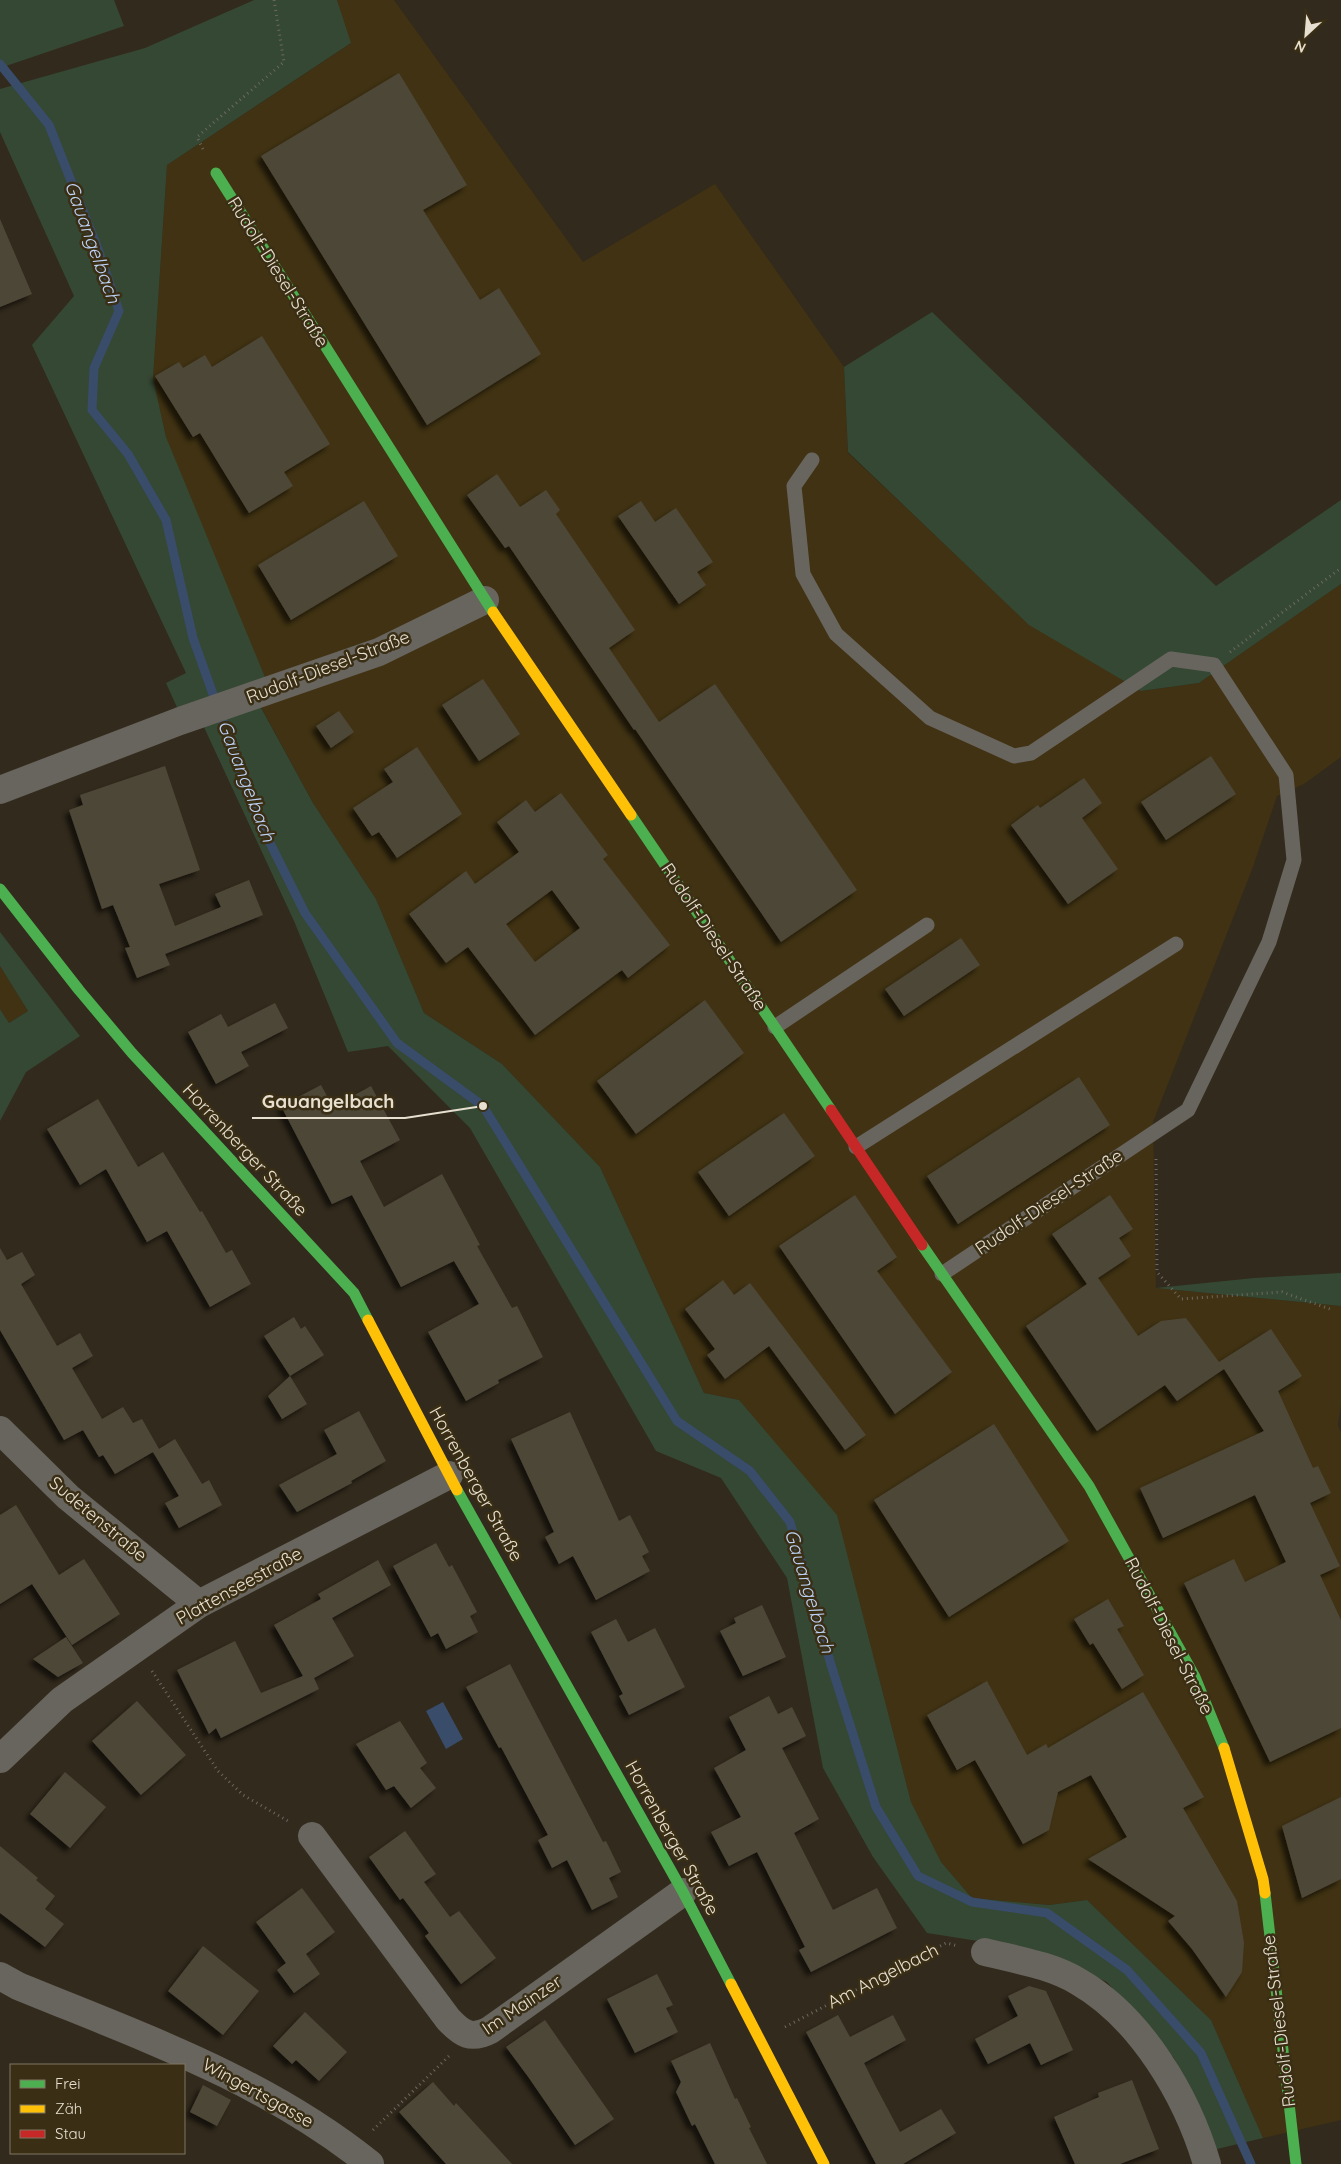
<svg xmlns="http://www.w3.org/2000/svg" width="1341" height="2164" font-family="Quicksand,sans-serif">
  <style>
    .built { fill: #403212 }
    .green { fill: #354833 }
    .water { fill: #394c6a }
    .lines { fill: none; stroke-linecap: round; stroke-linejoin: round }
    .stream { stroke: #394c6a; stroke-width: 9 }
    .building { fill: #4e4738; fill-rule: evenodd; filter: url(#shadow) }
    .path { stroke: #6d6962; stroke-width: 3; stroke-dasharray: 1 4; stroke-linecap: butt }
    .lane { stroke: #68655f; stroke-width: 15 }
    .street { stroke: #68655f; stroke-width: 28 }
    .fast { stroke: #4caf50; stroke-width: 11 }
    .slow { stroke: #ffc107; stroke-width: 11 }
    .jam { stroke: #c62828; stroke-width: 11 }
    .labels { text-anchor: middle; stroke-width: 5; stroke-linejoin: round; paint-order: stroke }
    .street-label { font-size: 18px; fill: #e7e0d1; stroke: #3a2e14 }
    .water-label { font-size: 19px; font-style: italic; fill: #bcd2f6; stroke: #3a2e14 }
    .leader { fill: none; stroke: #e7e0d1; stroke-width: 2 }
    .callout-dot { fill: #e7e0d1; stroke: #3a2e14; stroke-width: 2 }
    .callout-label { font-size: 19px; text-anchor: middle; font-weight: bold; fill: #e7e0d1; stroke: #3a2e14; stroke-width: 5; stroke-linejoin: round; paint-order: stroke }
  </style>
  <defs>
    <filter id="shadow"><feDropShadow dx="-4.5" dy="4.5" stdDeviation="2.5" flood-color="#0009"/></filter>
  </defs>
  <rect width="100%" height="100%" fill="#322a1c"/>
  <!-- built -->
  <path class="built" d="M 337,0 L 394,0 L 583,262 L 715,184 L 844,367 L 848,453 L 1030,625 L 1142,691 L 1199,683 L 1341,584 L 1341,757 L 1304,784 L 1277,796 L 1253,867 L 1153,1122 L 1156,1288 L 1341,1306 L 1341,1404 L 1338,1425 L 1341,1433 L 1341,2120 L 1263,2138 L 1211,2020 L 1087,1900 L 1049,1905 L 972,1898 L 941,1862 L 911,1802 L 860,1605 L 739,1400 L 704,1393 L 600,1167 L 502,1064 L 424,1013 L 376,899 L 313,803 L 253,692 L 166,437 L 153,378 L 167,165 L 350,44 Z
    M 0,966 L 28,1011 L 9,1023 L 0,1009 Z"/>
  <!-- green -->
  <path class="green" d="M 0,0 L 114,0 L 124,26 L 0,68 Z
    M 254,0 L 337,0 L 351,43 L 167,165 L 153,378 L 166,437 L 269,687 L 253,693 L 313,803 L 376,899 L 424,1013 L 502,1064 L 600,1167 L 704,1393 L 739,1400 L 837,1515 L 911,1802 L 941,1862 L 972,1898 L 1049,1905 L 1087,1900 L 1211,2020 L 1263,2138 L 1217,2149 L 1174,2058 L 1107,1982 L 1036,1950 L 927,1933 L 873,1857 L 823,1768 L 787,1578 L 721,1478 L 656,1451 L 470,1128 L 388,1046 L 348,1052 L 294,921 L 196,710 L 180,714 L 166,683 L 186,673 L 32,345 L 74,296 L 0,132 L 0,89 L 145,48 Z
    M 932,312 L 1216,586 L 1341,500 L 1341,584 L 1199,683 L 1141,691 L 1029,625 L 848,452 L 844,367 Z
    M 0,932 L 80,1036 L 26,1072 L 0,1121 L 0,1009 L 9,1023 L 28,1011 L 0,966 Z
    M 1341,1273 L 1341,1306 L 1156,1288 L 1254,1278 Z"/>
  <!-- water -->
  <path class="water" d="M 443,1702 L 463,1739 L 446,1749 L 426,1711 Z"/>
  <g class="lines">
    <!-- stream -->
    <path class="stream" d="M 0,64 L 49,125 L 98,249 L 119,311 L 94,368 L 92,410 L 128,454 L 166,520 L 193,638 L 256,815 L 305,913 L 397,1043 L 483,1106 L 677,1421 L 750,1471 L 790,1522 L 832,1668 L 876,1807 L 918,1876 L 972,1902 L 1047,1913 L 1127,1970 L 1201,2053 L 1251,2164"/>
  </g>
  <!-- building -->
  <path class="building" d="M 399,73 L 467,185 L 423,210 L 480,300 L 499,288 L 541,354 L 427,425 L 261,156 Z
    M 0,219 L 32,294 L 0,307 Z
    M 262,336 L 330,444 L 284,472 L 293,486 L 249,513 L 200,433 L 193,437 L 155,376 L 179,362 L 183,368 L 205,355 L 212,367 Z
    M 497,474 L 520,507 L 546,490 L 560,510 L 556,514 L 635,630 L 609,648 L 659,722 L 715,684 L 857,890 L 781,942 L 635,729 L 634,730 L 509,546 L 505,548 L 467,495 Z
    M 364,501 L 398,556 L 291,620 L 258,565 Z
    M 641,501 L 655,522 L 676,508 L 713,562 L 697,572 L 706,585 L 679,604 L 618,516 Z
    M 483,679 L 520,734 L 479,761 L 442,705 Z
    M 339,711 L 354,732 L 331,748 L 316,726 Z
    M 417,747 L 462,814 L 397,858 L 379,832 L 372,836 L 353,808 L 393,782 L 384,769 Z
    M 1211,756 L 1236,794 L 1166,840 L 1141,802 Z
    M 165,766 L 200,870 L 159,884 L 175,926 L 221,907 L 215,894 L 249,880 L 263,915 L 165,954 L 170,965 L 137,978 L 125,948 L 130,947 L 113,905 L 102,909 L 69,810 L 83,805 L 80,795 Z
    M 1084,778 L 1102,803 L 1082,818 L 1118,869 L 1068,904 L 1011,825 L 1038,805 L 1040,808 Z
    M 561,793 L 608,855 L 603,859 L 670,945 L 628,978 L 622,970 L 535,1035 L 468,947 L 446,963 L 409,914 L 466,871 L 475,884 L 519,852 L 497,822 L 526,800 L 535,812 ZM 552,890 L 580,928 L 535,962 L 506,924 Z
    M 961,938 L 980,965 L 904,1016 L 885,989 Z
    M 705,1000 L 744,1053 L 636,1134 L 597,1081 Z
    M 275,1003 L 288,1028 L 241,1052 L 249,1066 L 216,1084 L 188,1032 L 221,1014 L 228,1027 Z
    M 1079,1077 L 1110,1125 L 958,1224 L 927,1176 Z
    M 321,1085 L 333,1107 L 371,1086 L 400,1140 L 360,1161 L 384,1207 L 442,1174 L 480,1245 L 477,1246 L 512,1308 L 517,1306 L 543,1357 L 498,1380 L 499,1383 L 466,1401 L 428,1332 L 479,1304 L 454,1261 L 401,1287 L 352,1195 L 332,1204 L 281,1106 Z
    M 98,1099 L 138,1167 L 163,1152 L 200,1212 L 202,1211 L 226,1253 L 232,1250 L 251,1284 L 210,1307 L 167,1231 L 147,1242 L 106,1169 L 80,1185 L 47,1129 Z
    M 784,1113 L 815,1156 L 729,1216 L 698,1172 Z
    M 855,1195 L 897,1257 L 877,1271 L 952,1372 L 895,1414 L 779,1246 Z
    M 1110,1195 L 1133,1229 L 1119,1238 L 1131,1256 L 1098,1278 L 1138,1336 L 1161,1321 L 1186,1318 L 1219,1362 L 1271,1329 L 1302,1376 L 1278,1391 L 1313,1468 L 1318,1466 L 1331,1493 L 1310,1503 L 1340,1566 L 1320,1575 L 1341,1620 L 1341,1728 L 1270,1762 L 1184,1583 L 1234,1559 L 1245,1582 L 1286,1562 L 1255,1495 L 1163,1538 L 1140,1488 L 1264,1431 L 1224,1369 L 1177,1401 L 1165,1385 L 1097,1431 L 1026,1326 L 1087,1284 L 1052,1234 Z
    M 0,1248 L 7,1260 L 22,1252 L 35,1275 L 21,1284 L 57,1346 L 80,1333 L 93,1356 L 72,1368 L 102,1419 L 123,1407 L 133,1423 L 142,1419 L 159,1449 L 175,1439 L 202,1484 L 209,1480 L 222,1505 L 179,1528 L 165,1503 L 179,1496 L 153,1452 L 115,1474 L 103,1455 L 99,1457 L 83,1430 L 64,1440 L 0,1330 Z
    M 723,1280 L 734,1295 L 750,1283 L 866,1435 L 845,1450 L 769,1346 L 725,1379 L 707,1355 L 715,1349 L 685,1309 Z
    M 294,1317 L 301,1329 L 305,1326 L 324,1355 L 290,1376 L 264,1336 Z
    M 290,1376 L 307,1404 L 282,1419 L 268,1396 Z
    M 359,1411 L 386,1461 L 351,1481 L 352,1483 L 297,1512 L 279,1485 L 337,1454 L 324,1430 Z
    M 570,1412 L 619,1521 L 630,1515 L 649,1552 L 642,1556 L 650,1571 L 596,1600 L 573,1556 L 559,1564 L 545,1537 L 554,1532 L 511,1439 Z
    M 994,1424 L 1069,1541 L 949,1617 L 874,1500 Z
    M 16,1505 L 59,1575 L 84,1559 L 120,1614 L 72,1645 L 32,1584 L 0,1604 L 0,1515 Z
    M 436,1543 L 449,1567 L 452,1565 L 477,1612 L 470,1616 L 478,1632 L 446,1649 L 438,1633 L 431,1637 L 393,1566 Z
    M 378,1560 L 391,1585 L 332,1618 L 354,1656 L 314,1678 L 319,1689 L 221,1738 L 216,1728 L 209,1734 L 177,1670 L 235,1641 L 261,1693 L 303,1676 L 274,1625 L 321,1599 L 318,1594 Z
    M 1108,1599 L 1124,1626 L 1117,1629 L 1144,1675 L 1122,1689 L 1093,1643 L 1090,1645 L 1074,1619 Z
    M 762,1605 L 786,1657 L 743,1676 L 720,1631 L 736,1623 L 734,1618 Z
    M 616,1619 L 628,1642 L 655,1628 L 685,1687 L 629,1715 L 619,1696 L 623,1694 L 591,1632 Z
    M 66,1637 L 83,1663 L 58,1677 L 33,1659 Z
    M 510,1664 L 603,1842 L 606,1841 L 621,1872 L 609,1878 L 618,1897 L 592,1910 L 567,1860 L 552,1868 L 538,1840 L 548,1835 L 501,1747 L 499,1748 L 466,1687 Z
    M 987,1681 L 1027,1755 L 1046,1744 L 1048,1748 L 1143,1692 L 1204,1797 L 1183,1808 L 1237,1901 L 1244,1943 L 1242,1972 L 1226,1997 L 1192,1949 L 1168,1921 L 1175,1916 L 1088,1859 L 1127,1837 L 1091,1775 L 1058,1792 L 1049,1830 L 1023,1844 L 975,1760 L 957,1770 L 927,1715 Z
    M 769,1696 L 778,1714 L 792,1707 L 806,1736 L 782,1748 L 819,1819 L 794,1833 L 833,1910 L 877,1888 L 897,1928 L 811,1972 L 799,1950 L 805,1947 L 757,1852 L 729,1866 L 711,1832 L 741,1817 L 714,1768 L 746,1750 L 729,1717 Z
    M 137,1701 L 186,1755 L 141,1795 L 92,1741 Z
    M 400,1721 L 427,1763 L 420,1768 L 436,1788 L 411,1808 L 394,1786 L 386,1790 L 356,1744 Z
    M 65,1772 L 106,1807 L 70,1848 L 30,1814 Z
    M 1341,1797 L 1341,1879 L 1302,1898 L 1282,1826 Z
    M 405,1831 L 436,1874 L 424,1882 L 450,1917 L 459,1911 L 496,1958 L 461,1984 L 425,1936 L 429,1933 L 403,1898 L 400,1900 L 369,1857 Z
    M 0,1846 L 38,1878 L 36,1880 L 55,1896 L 45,1909 L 64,1924 L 45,1947 L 0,1913 Z
    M 302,1888 L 335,1932 L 306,1954 L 320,1974 L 294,1993 L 277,1970 L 286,1963 L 256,1922 Z
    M 203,1946 L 259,1991 L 223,2035 L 168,1991 Z
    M 657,1974 L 673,2005 L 666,2008 L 678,2032 L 635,2053 L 607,1999 Z
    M 1029,1986 L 1046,1991 L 1073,2050 L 1041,2065 L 1030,2043 L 988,2064 L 975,2039 L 1018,2016 L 1008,1996 Z
    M 305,2012 L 347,2052 L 319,2081 L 296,2060 L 292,2064 L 273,2046 Z
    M 838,2015 L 850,2037 L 893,2015 L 906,2040 L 864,2063 L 875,2085 L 900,2132 L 941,2109 L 956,2133 L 903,2164 L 876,2164 L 806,2032 Z
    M 545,2020 L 614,2119 L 575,2145 L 529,2078 L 506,2047 Z
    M 710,2043 L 735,2099 L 737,2098 L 751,2127 L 749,2128 L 767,2164 L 715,2164 L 695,2124 L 692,2126 L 676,2092 L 681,2082 L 671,2061 Z
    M 1132,2080 L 1159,2149 L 1120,2164 L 1075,2164 L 1054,2117 L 1099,2097 L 1098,2093 Z
    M 433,2082 L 454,2106 L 456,2103 L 512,2164 L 446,2164 L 399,2112 Z
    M 203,2085 L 231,2100 L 217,2126 L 190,2112 Z"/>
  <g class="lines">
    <!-- path -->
    <path class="path" d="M 203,149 L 197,137 L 284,62 L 274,0
      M 1230,652 L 1341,568
      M 1156,1159 L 1157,1272 L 1181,1299 L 1282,1292 L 1330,1309
      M 152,1671 L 218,1771 L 243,1795 L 288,1821
      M 785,2027 L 946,1943 L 958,1946
      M 373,2130 L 449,2056"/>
    <!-- lane -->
    <path class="lane" d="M 812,460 L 794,486 L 803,574 L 836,634 L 930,718 L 1014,756 L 1031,753 L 1171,659 L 1214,665 L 1286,775 L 1294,860 L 1269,942 L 1188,1110 L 942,1274
      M 775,1027 L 927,925
      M 856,1147 L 1176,944"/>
    <!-- street -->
    <path class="street" d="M 0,790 L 180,721 L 379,652 L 485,600
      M 0,1430 L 68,1497 L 199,1604
      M 0,1759 L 62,1700 L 199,1604 L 449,1475
      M 312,1836 L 448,2019 C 462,2034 471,2040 490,2030 L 683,1892
      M 985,1952 C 1017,1960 1051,1965 1079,1982 C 1141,2018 1187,2096 1207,2164
      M 0,1976 L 18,1986 C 142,2037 264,2079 370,2164"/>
    <!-- fast -->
    <path class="fast" d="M 216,173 L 493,612
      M 631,815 L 831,1110
      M 0,889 L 79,990 L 132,1053 L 354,1293 L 368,1320
      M 922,1245 L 1089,1486 L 1195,1677 L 1224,1748
      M 457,1490 L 683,1892 L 731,1984
      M 1265,1893 L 1296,2164"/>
    <!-- slow -->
    <path class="slow" d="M 493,612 L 631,815
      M 368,1320 L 457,1490
      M 1224,1748 L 1263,1879 L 1265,1893
      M 731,1984 L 824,2164"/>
    <!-- jam -->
    <path class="jam" d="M 831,1110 L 922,1245"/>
  </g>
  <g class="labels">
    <!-- street labels -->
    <g class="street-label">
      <text transform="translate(278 272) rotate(58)" y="6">Rudolf-Diesel-Straße</text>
      <text transform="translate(328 667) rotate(-21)" y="6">Rudolf-Diesel-Straße</text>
      <text transform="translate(714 937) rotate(56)" y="6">Rudolf-Diesel-Straße</text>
      <text transform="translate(245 1150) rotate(47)" y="6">Horrenberger Straße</text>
      <text transform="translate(1049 1202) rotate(-34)" y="6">Rudolf-Diesel-Straße</text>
      <text transform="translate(476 1484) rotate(61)" y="6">Horrenberger Straße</text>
      <text transform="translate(98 1519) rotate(40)" y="6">Sudetenstraße</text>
      <text transform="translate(239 1586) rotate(-29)" y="6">Plattenseestraße</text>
      <text transform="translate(1169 1636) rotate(63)" y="6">Rudolf-Diesel-Straße</text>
      <text transform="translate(672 1838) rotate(61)" y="6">Horrenberger Straße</text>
      <text transform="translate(883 1976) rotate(-27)" y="6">Am Angelbach</text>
      <text transform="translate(522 2005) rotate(-34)" y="6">Im Mainzer</text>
      <text transform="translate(1279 2021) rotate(-97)" y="6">Rudolf-Diesel-Straße</text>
      <text transform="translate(258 2093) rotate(29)" y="6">Wingertsgasse</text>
    </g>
    <!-- water labels -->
    <g class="water-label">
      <text transform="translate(93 242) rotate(70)" y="7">Gauangelbach</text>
      <text transform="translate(247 781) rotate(69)" y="7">Gauangelbach</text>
      <text transform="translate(810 1591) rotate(73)" y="7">Gauangelbach</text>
    </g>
  </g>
  <!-- callouts -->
  <path class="leader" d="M483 1106L405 1118H252"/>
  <circle class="callout-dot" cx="483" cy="1106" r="5"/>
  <g class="callout-label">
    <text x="328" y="1108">Gauangelbach</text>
  </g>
  <!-- legend -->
  <rect x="10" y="2064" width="175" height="90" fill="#3a2e14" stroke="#7f7560"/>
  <rect x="20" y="2080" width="25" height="8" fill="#4caf50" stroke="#7f7560"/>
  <text x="55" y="2089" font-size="15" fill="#e7e0d1">Frei</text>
  <rect x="20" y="2105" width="25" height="8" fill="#ffc107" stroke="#7f7560"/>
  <text x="55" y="2114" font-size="15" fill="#e7e0d1">Zäh</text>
  <rect x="20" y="2130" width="25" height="8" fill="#c62828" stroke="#7f7560"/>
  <text x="55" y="2139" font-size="15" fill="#e7e0d1">Stau</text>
  <!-- north arrow -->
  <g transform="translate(1306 35) rotate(206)" stroke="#3a2e14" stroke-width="4" paint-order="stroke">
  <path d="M0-4L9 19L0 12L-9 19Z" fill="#e7e0d1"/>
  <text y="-8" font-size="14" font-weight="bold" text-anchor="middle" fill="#e7e0d1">N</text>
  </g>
</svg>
